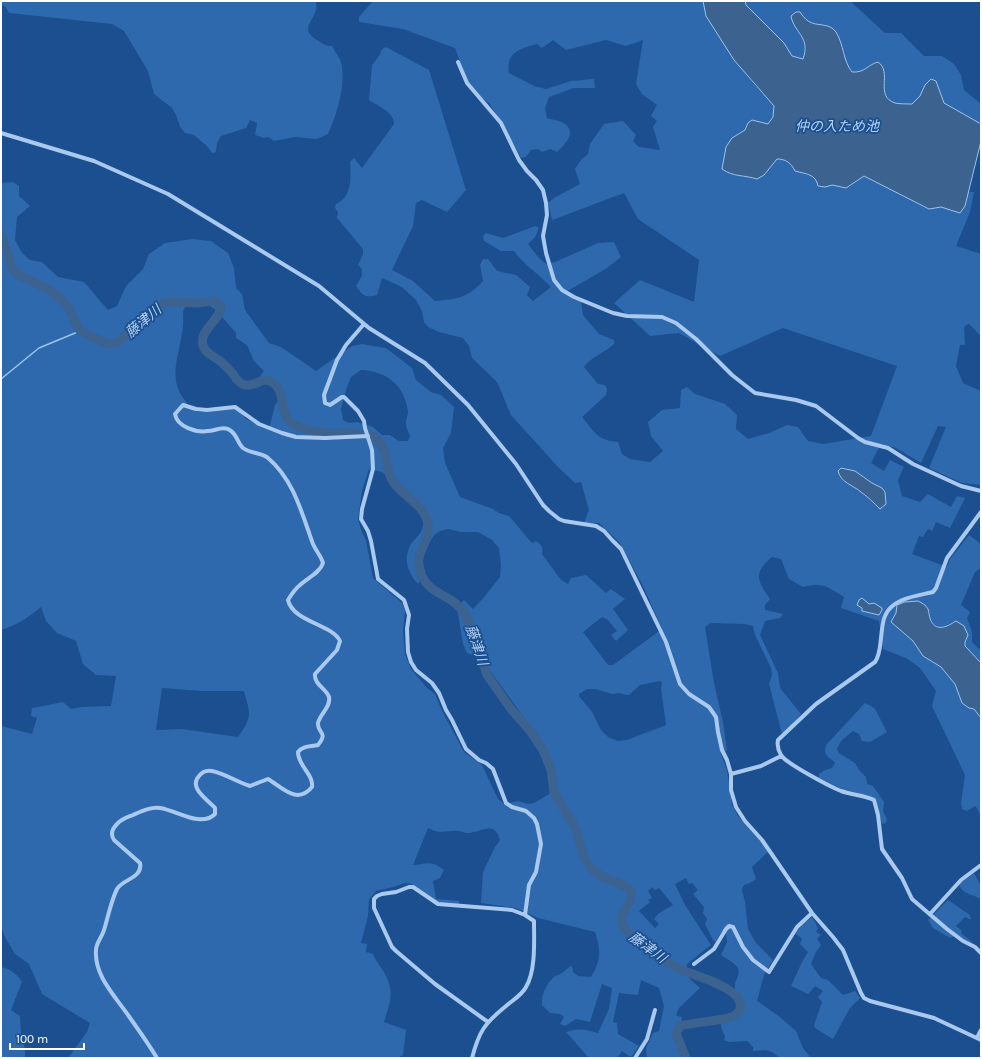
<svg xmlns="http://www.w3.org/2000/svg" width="982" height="1059" font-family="Karla,'Noto Sans JP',sans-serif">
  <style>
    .green { fill: #2e69ad; fill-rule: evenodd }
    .water { fill: #3c6290; stroke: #9cc4f0 }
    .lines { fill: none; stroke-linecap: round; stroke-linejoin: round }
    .stream { stroke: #9cc4f0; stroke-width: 1.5 }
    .river { stroke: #3c6290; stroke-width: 9 }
    .minor { stroke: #a9c9ee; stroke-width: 4 }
    .labels { text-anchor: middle; stroke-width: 3.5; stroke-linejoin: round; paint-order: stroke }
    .water-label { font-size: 14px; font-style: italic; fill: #b5d3f5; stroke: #1b4f8f }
  </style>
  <rect width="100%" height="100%" fill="#1b4f8f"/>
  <!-- green -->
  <path class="green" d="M 1,1 L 316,1 C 316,4 317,8 316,10 C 312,23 300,29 317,40 C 323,44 326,46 332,46 C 335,52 341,59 342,66 C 345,89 337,113 328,134 L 317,139 L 295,137 L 274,141 L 268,137 L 264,138 L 255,135 L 257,123 L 250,120 L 246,128 L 221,136 L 217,143 L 216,152 L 212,153 L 208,147 L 194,135 L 185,133 L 180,127 L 177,117 L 172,108 L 154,94 L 148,71 L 124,31 L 112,24 L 9,13 L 5,6 L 1,5 Z
    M 373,1 L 703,1 L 706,16 L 751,81 L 774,106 L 773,117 L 768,124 L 748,123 L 745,130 L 732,138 L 726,147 L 722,169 C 733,177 745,175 757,179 L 764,175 L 777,159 C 786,159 791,163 796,171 L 811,176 L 825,187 L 832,185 L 846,188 L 864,176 L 929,209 L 941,207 L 960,213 L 965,206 L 968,192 L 974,192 L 970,212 L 956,246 L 981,254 L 981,336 L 969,324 L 966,325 L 964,328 L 965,345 L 960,345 L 956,366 L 963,383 L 981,391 L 981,485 L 962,483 L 929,468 L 946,427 L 938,426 L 921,463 L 896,448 L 881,444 L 871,463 L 884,471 L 890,460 L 904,467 L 898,480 L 902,496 L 920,502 L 928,494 L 951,507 L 957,496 L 965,498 L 950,528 L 936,522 L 932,531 L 928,529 L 923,537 L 919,536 L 912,554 L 947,567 L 950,559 L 969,535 L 981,544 L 981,568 L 975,572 L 961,605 L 970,612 L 967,618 L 972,632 L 972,642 L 979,649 L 981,647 L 981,663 L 965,646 L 966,638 L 956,621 C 938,634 933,627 927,608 L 911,601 L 898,605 L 896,613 L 891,622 L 913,641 L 923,656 L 941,667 L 955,684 L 962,703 L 969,708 L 974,709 L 981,718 L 981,816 L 977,808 L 975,806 L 967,811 L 962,809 L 961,803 L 965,775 L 932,706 L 936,691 L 920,668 L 906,658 L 883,649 L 879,621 L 841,608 L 844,597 C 827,587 824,582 803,587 L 789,579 L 781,559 L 772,557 C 753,573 757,580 770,599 L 765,605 L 765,610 L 783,614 L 780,618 L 765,621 L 760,635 L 778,673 L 780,688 L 801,714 L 793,725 L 782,734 L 769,684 L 772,675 L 771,668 L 755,635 L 753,626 L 744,624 L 711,623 L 705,627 L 714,683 L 723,722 L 727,750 L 721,754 L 727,770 L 732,805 L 738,816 L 769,851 L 752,867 L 756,879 L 750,883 L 744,885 L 742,890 L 745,902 L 748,929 L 756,943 L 773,960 L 764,975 L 757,1001 L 780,1017 L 796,1031 L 803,1048 L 811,1058 L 779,1058 C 772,1049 764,1050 753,1051 L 753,1047 L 747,1041 L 729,1042 L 724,1040 L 725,1036 C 721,1029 720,1025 722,1016 C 745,1009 734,1002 735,984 C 736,979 740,975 738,969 C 736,963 726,959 721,955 L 727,942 L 726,934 L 722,931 L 715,942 L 713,940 L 705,924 L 707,919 L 703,913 L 704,907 L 693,894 L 698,890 L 692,883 L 689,884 L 686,878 L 675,884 L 685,905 L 711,945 L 687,964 L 686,974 L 691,980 L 700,988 L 679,1008 L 676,1015 L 677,1016 L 682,1017 L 681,1023 C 668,1032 679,1047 684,1058 L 647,1058 L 646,1048 L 653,1033 L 659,1031 L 664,1006 L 659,988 L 641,980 L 638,995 L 619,993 L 613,1022 L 617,1023 L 618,1034 L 639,1046 L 631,1057 L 622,1051 L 617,1058 L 589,1058 L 566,1032 C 580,1028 584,1029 598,1033 L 609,1009 L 612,988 L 602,984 L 590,1022 L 576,1019 L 565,1026 L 560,1024 L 564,1017 L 560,1014 L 550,1013 L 542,1005 C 541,995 546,984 554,977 C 556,975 559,975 562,973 C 566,970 568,967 572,966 L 573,972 L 578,976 L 591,977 C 601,961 601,950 595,932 L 538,918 L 516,908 L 481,903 L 483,872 L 495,847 L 500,840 C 494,819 481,833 467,833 C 464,833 461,831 458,831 C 445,830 442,835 428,828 L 413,865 C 427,864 431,860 444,870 L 440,878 L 433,881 L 436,899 L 459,901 L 459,904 L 440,903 L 412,884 L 405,883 L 393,887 L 376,891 L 369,899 L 368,916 L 361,943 L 367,944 L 366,952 L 373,954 C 376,962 382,968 386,976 C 395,993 389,1005 384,1022 L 406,1030 L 403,1055 L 398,1058 L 68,1058 L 87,1032 L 90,1023 L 42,994 L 29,964 L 15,954 L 5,937 L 1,926 L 1,726 L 32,734 L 37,718 L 31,716 L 32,708 L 63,702 L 71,709 L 82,707 L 111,706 L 116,676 L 96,675 L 83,664 L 76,641 L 57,633 L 46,621 L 41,607 C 28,618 17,625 1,630 L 1,183 L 13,182 L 19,186 L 19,196 L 30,206 L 17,217 L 15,240 L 22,253 L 30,260 L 42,262 L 58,277 L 84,282 L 108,310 L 117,306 L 126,286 L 143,269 L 149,254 L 165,243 L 193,239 L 211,241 L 228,253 L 234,268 L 236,288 L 242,294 L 245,310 L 269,343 L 281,347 L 316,371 L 352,346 L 362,344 L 386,348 L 412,368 L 416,380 L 431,392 L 441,395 L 454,407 L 451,433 L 443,448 L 445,463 L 460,497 L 493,509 L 499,513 L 509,516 L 532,543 L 536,541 C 542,545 543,547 542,554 L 561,580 L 568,584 L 571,578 L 586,575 L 606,593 L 611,589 L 625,599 L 613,609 L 628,630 L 616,641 L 611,635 L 617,631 L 608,620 L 602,617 L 583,632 L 608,665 L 613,665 L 662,629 L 643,586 L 620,543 L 599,523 L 584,523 L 589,510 L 581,482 L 575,483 L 558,467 L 511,415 L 497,382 L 472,358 L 469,346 L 463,338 L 439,332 L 428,327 L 424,322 L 422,311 L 416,300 L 402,287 L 382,278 L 377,295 C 365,298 363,296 356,286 L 362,276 L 362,269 L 358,265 L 363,254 L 363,249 L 337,218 L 338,212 L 335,208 L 336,204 C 352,197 351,178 350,162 L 354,158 L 362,168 L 394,124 C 394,112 378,106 369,100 L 372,65 L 379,56 L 382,49 L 386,47 L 429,70 L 466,190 L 447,212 L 422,200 L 416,203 L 413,226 L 392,270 L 413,281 L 435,301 C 457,299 468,298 483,281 L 480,265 L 483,259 L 488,259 L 497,271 L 516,275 L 530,287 L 527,295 L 533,301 L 551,287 C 539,274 524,265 514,251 L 501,251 L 484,241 L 483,236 L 486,233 L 503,238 L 535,226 L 539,228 L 535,237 L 528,244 L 539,258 L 546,264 L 555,262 L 598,243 L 614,242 L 621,257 L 607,268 L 564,293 L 581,301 L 583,315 L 599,334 L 614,340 L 614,344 C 605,353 592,356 584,367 L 598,384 L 605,385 L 607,389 L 606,395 L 582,417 C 595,432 596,440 618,442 L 622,454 L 630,459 L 650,462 L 663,451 L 651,436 L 648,422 L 662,410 L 680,408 L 681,390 L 687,387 L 695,394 L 725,404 L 737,415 L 736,429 L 748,439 L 769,433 L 787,425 L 798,427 L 808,441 L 823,444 L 871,436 L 897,366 L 783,328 L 720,356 L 679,333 L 650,336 L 614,303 L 640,280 L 694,302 L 699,260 L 638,219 L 624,193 L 552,220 L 548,203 L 554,198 L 580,184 L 575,169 L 581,160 L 588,154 L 590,144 L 604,124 L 623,121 L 636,135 L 633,141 L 639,147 L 660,150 L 653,127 L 657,121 L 651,116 L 657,105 L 642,94 L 636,84 L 643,40 L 626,46 L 606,40 L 566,50 L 553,40 L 542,48 L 537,44 C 521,48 505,53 509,73 L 534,86 L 546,89 L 571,81 L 594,79 L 595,88 L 574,88 L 549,97 L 545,108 L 547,118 C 552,120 560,120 565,124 C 577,132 565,145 557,152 L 550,149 L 542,152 L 538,149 L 531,150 L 526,157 L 521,158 L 501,121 L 489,103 L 478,96 L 468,83 L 455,48 L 403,29 L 359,22 L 359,17 ZM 190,300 L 203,301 L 216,310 L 236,333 L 236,338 L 247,345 L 254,361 L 264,371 L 259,378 L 275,389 L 279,400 L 275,405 L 269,429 L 246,419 L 238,409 L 234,408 L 199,412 L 187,408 L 187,403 C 165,378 181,353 183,325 C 184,310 180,314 190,300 ZM 361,370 C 386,371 405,385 408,412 C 408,416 405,420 406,424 C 406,428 409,433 410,436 L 408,441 L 399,441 L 390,435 L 382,435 L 373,427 L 357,422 L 349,423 L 343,420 L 341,409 L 347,387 L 351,377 ZM 841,468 L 855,471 L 872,483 L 882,488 L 880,509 L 860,491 L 843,480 ZM 369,469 L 382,472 L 399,486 L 417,500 L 426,514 C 425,519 423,526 421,532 C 418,536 414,540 411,544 C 403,558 407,572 418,584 L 425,571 L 421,557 L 434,535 L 440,531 L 448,529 L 461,532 L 478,532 L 492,540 L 499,548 L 501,565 L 500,577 L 485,596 L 473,609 L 464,600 L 457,607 L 463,644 L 467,653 L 476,656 L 488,668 L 544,745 L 554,769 L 556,790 L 534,803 L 528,804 L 518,801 L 504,804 L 498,799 L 482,765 L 464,752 L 442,711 L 435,694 L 427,688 L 411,669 L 405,654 L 403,631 L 405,611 L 402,603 L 373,578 L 366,541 L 361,530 L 358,519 L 362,491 ZM 660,681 L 662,682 L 661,688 L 666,725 L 627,740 L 618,741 L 608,737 L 601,730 L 592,712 L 579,696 L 579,694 L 587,689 L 595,689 L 612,694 L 620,693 L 626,695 L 629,695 L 640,685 ZM 162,688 L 202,691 L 244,691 C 250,713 253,717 238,737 L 182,729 L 156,730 ZM 652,887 L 655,890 L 659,888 L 673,905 L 658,914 L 654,919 L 659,924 L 655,928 L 639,911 L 650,902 L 648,900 L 652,898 L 648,891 Z
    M 745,1 L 850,1 L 885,33 L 901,33 L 924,56 L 942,56 L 954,64 L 961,75 L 964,90 L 981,104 L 981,124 L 944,103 L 936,81 L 925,85 L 920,96 L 912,104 C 907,104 900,104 895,103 C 874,96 893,72 877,62 C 867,65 865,73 852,72 L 847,66 L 842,46 L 826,25 L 792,20 C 801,34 808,42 803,59 L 792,56 L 784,43 L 746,5 Z
    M 865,703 C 868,705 872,706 874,708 C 876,710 886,730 887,732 L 870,742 L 862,741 L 859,734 L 853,731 L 841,741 L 837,749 L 839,753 L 855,763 L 859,770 L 866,777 L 867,784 L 873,786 L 884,802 L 883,811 L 887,819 L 886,823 L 882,824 L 876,801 L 861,794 L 842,789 L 819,778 L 819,774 L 825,770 L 832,768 L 835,763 C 828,755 823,757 826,745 Z
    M 974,873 L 981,886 L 981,899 C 973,894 962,895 959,884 Z
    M 948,900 L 970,915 L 971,919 L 969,919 L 965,917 L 956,926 L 962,931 L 961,933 L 972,942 L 971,943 L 958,935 L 950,938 L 933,928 L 928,920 Z
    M 812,917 L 818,928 L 816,932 L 821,935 L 817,939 L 821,945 L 816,952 L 811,964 L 821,978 L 828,980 L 843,995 L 855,991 L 860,998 L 850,1008 L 833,1039 L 815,1028 L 814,1025 L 822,1002 L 818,997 L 823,991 L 815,986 L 808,994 L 791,986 L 802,962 L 808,952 L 800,944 L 802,939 L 795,933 L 802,925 Z
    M 1,967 C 9,968 18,975 22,982 L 11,1010 L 20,1016 L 21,1035 L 25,1049 L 25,1058 L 1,1058 Z"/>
  <!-- water -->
  <path class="water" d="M 703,1 L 745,1 L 746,5 L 784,43 L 792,56 L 803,59 C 811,37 794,33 791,16 L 796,12 L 800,12 C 802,15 805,19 808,21 C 817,27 829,22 836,32 C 844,45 843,61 852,72 C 865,73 867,65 878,62 C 893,72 874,96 895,103 C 900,104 907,104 912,104 L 920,96 L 925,85 L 931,79 L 936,81 L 944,103 L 981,124 L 981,141 L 965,206 L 960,213 L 941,207 L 929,209 L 864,176 L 846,188 L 832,185 L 825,187 L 818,186 C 816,174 806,174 795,171 C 791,163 786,159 777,159 L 764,175 L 757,179 C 745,175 733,177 722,169 L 726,147 L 732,138 L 745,130 L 748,123 L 752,120 L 768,124 L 773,117 L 774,106 L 734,60 L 706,16 Z
    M 841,468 L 855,471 L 872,483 L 882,488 L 885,492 L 886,504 L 880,509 C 874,503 868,497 861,492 C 853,485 841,483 838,471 Z
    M 862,598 L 869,604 L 874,603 L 882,608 L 882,610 L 879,615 L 862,611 L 862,608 L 857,605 L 859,600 Z
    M 918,601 C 922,603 926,605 928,609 C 929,612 929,616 930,618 C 935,633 947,627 956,621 L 964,626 L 968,635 L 965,642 L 965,646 L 981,663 L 981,718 L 974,709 L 969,708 L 962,703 L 955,684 L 941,667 L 923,656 L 913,641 L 891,622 L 896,613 L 897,605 L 905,602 Z"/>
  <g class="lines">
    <!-- stream -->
    <path class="stream" d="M 1,379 L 39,348 L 80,331"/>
    <!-- river -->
    <path class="river" d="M 1,236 L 8,254 L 12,268 L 17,274 L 44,287 L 59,297 L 68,307 L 80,331 L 96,339 L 110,344 L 118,342 L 137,324 L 164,303 L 170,302 L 197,303 L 215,301 L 221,306 C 220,321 199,330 203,345 C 205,354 214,356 220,361 C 225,365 229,369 233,374 C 236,379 240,385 246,385 C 256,387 262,376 272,382 C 288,391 276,418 297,426 C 307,430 317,432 327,433 C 340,434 367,430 377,439 C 389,451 384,470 394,483 C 405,498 424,504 428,524 C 431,545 411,552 422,576 C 428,589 438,592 449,599 C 456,603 462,609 466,615 L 487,675 L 511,709 L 531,732 L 543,750 L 551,770 L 554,793 L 575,827 L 584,857 L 591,868 L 601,876 L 625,886 L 631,891 C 634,905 616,913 624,928 C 627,934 634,938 639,942 C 652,952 666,962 680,969 C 698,977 718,981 733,993 C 741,999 744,1010 734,1016 C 724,1021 694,1022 680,1026 L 676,1033 L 686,1058"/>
    <!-- minor -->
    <path class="minor" d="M 458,62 L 467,83 L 501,123 L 519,160 L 527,171 L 536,180 L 543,190 L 546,203 L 547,215 L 543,236 L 546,253 L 554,280 L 562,290 L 574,297 L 613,313 L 627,316 L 662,317 L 676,323 L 696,339 L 732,375 L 755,393 L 796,400 L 816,406 L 858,438 L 865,442 L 888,448 L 913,464 L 961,486 L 981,491
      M 1,133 L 94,161 L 168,194 L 319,286 L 369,328 L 425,363 L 468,405 L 516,464 L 543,505 L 549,511 L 559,519 L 564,521 L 596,526 L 604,531 L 612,540 L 621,549 L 666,642 L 680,684 L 689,694 L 709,707 L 716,717 L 718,732 L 722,750 L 727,760 L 731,774 L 731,790 L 736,807 L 745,821 L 762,840 L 812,913 L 833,937 L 843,950 L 861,993 L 864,998 L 870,1001 L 934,1018 L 981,1040
      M 364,324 L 346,345 L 337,360 L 324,395 L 325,403 L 330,405 L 342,397 L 344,397 L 358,411 L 364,421 L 365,428 L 372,450 L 373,469 L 362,509 L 361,519 L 368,531 L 371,541 L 378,579 L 404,600 L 409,615 L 407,629 L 408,652 L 411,662 L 416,670 L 432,683 L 439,693 L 446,710 L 452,720 L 466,749 L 479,760 L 486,763 L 493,769 L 506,803 L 512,807 L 526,811 L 534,818 L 537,824 L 541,844 L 536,872 L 529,885 L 525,915
      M 981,512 L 947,558 L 936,588 L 933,592 C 917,596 892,598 885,616 C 882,623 882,631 881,638 C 880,646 880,655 875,662 L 816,704 L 778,740 C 777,745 778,750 781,755 C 785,763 831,787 841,791 C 852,795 864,795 874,800 L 878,815 L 882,849 L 902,878 L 912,899 L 947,929 L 963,941 L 975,947 L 981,953
      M 731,774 L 761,766 L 781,756
      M 930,914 L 961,880 L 981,865
      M 694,964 L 714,949 L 726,929 L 729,926 L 733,927 L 743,947 L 753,960 L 769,972 L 797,927 L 812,913
      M 977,1038 L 981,1030
      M 157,1058 C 148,1043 138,1029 128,1015 C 114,995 94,975 96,950 C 96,943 102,937 104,930 C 108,917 111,901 117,889 C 123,879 143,878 140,863 L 114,840 C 110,834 112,829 117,824 C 121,819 128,817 133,815 C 142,811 150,807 160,808 C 176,810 201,828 215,814 L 215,808 C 208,800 188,788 199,776 C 202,772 206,770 212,771 C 226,774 237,782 250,786 L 268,779 C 283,788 297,805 312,787 C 314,775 298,766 298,752 C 304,745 311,747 318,745 C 329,731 317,734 318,723 C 320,714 331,707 329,697 C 326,688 314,685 315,674 L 337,650 L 340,641 C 332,624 293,622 288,600 C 291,595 295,589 300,585 C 307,578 320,573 323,563 C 321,556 316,551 313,544 C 302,514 294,480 268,458 C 261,452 251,454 243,448 C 238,444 237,435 231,431 C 224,425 215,431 208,431 C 197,433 177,427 175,414 L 183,405 L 196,409 L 207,410 L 235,407 L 259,424 L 282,433 L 296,437 L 325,438 L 368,436
      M 472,1058 C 479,1031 485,1023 506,1006 C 513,1000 522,995 526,987 C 536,970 534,941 534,921 L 525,915 L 512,910 L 438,904 L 413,887 L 409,887 L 396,892 L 382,894 L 377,896 L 374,899 L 374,908 L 392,947 L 396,951 L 435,984 L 488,1022
      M 635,1058 L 647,1039 L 655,1010"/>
  </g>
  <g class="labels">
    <!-- water labels -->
    <g class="water-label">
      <text x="837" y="131">仲の入ため池</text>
      <text transform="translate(143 321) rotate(-40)" y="5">藤津川</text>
      <text transform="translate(477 645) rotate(71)" y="5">藤津川</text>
      <text transform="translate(648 947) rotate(36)" y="5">藤津川</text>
    </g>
  </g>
  <!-- border -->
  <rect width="982" height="1059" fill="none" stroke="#ffffff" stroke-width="4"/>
  <!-- scale -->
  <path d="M10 1043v6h74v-6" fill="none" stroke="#ffffff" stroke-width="2"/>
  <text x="16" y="1043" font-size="12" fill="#ffffff" stroke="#1b4f8f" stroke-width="3" paint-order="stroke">100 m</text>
</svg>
